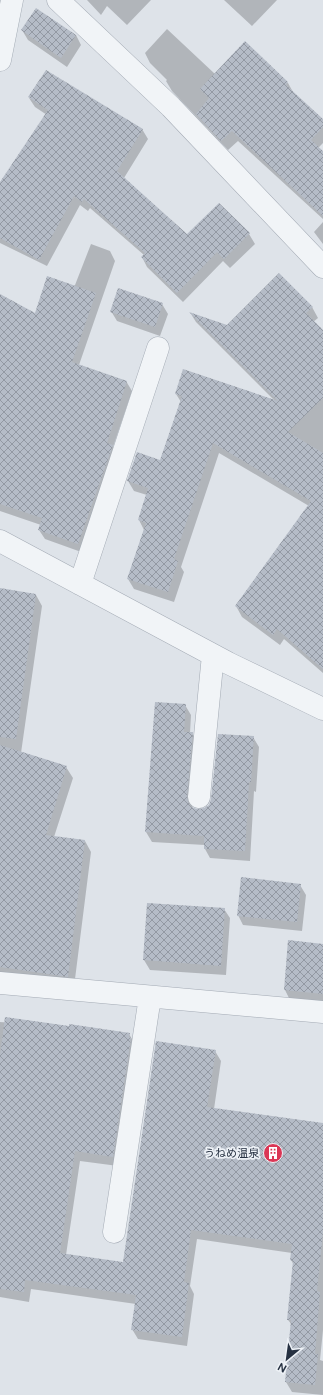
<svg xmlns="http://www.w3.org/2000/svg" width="323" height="1395" font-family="'DM Sans','Noto Sans JP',sans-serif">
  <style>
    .shadow { fill: #0003 }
    .building { fill: url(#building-cross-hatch) }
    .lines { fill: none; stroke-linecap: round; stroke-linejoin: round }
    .minor-casing { stroke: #a3aab4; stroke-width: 23 }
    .minor { stroke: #f1f4f7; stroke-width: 22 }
    .labels { text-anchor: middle; stroke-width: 3.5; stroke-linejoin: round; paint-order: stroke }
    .poi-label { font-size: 11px; fill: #263142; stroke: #eef2f7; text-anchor: end }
  </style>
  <defs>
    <pattern id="building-cross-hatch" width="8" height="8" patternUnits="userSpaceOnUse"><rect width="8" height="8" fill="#b5bcc7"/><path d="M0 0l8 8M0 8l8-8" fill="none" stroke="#9399a3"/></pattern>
  </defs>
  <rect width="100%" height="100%" fill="#dee3e9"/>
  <!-- shadow -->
  <path class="shadow" d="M 87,0 L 151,0 L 127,25 L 107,6 L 101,15 Z
    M 224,0 L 277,0 L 252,26 Z
    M 167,29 L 215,74 L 288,83 L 293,92 L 323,121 L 323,143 L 318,148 L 323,152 L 323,219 L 238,141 L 228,150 L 172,91 L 166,81 L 167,80 L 150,63 L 145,53 Z
    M 22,30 L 76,35 L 81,45 L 67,67 L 28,40 Z
    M 29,98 L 142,129 L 148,139 L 124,178 L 187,235 L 219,204 L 249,234 L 255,244 L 230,268 L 223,261 L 183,302 L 147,267 L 142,257 L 144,255 L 90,208 L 88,211 L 80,205 L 47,266 L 0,243 L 0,184 L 47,115 L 35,107 Z
    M 323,222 L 323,244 L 314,232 Z
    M 91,244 L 110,251 L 115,261 L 79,365 L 126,381 L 132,391 L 113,447 L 118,455 L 84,553 L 45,539 L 39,530 L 41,525 L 0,511 L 0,295 L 35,314 L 68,303 Z
    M 162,304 L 168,314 L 160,336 L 117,321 L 111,311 Z
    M 312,307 L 318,318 L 313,322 L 323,332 L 323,673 L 284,639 L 280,645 L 242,617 L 236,606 L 309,506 L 219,453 L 181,567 L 184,572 L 174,602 L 134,589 L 128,579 L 144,530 L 139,520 L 147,495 L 134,491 L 128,481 L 161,462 L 181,402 L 176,394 L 275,401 L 196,322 L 191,314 L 227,326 Z
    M 0,589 L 36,595 L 42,606 L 21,753 L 66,767 L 73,778 L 54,837 L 85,841 L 91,852 L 74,987 L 0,977 Z
    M 185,705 L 191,715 L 190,733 L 192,733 L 198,743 L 192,808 L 197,810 L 204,809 L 210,805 L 253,737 L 259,747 L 256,792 L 254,791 L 250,861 L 210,858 L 205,849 L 205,845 L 152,842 L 146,832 Z
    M 300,885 L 306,895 L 302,931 L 243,925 L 238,915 Z
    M 148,904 L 224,909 L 230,918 L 226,975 L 150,970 L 144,960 Z
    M 323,945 L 323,1003 L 290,1000 L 285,990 Z
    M 0,1022 L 69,1027 L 129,1034 L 135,1044 L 118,1166 L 80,1161 L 66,1255 L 124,1263 L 215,1051 L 221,1061 L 214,1109 L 323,1124 L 323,1330 L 320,1360 L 323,1361 L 323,1395 L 292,1392 L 286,1382 L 292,1325 L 288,1320 L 294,1265 L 291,1260 L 292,1253 L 197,1239 L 190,1286 L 194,1294 L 187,1346 L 138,1339 L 132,1329 L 136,1304 L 31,1289 L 29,1302 L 0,1297 Z"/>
  <!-- building -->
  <path class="building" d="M 36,8 L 76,35 L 61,58 L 21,30 Z
    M 245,41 L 288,82 L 286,85 L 323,119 L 323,127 L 311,140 L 323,151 L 323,216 L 232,131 L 221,141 L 196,114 L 209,98 L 200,89 Z
    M 46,70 L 143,129 L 117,171 L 187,234 L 219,203 L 250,233 L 224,259 L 217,252 L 177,293 L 141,257 L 145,253 L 84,199 L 82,202 L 74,196 L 39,260 L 0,238 L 0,182 L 48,110 L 28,97 Z
    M 279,273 L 313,307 L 306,313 L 323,330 L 323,398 L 288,432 L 323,453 L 323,669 L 277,629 L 273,635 L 235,606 L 311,501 L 213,443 L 174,559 L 178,561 L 168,592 L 127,579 L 146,523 L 138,520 L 148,488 L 127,481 L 137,452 L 160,460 L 182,396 L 175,394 L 183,369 L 278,401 L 189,312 L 227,325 Z
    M 47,276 L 96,293 L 72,362 L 127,381 L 107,443 L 113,445 L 78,544 L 38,530 L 42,518 L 0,504 L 0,294 L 35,313 Z
    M 118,288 L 163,303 L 155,327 L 110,312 Z
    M 0,588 L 36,594 L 16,739 L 0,737 Z
    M 155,702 L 186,704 L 184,732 L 193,732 L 187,796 L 188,802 L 191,807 L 197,809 L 204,808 L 209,805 L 211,799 L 218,734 L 254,736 L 251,782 L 249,782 L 245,851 L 204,849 L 204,836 L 145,832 Z
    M 0,745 L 67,766 L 46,835 L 85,840 L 68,977 L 0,967 Z
    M 241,877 L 301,884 L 297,922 L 237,916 Z
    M 147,903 L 225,908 L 221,966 L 143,960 Z
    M 288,940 L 323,944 L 323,994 L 284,990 Z
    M 5,1017 L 69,1026 L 69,1024 L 130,1033 L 129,1037 L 131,1038 L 113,1157 L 75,1151 L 60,1253 L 123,1262 L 156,1041 L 216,1050 L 207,1107 L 323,1123 L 323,1232 L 317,1291 L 320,1292 L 315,1354 L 318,1354 L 315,1385 L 285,1382 L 291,1320 L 287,1320 L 293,1261 L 290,1260 L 292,1244 L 191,1230 L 184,1282 L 189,1283 L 182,1337 L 131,1330 L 136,1295 L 25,1280 L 24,1292 L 0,1289 L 0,1055 Z"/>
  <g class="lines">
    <!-- minor casing -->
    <g class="minor-casing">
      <path id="minor" d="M 58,0 L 171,107 L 323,267
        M 0,60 L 12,0
        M 0,541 L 228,663 L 323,709
        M 80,584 L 158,348
        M 199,797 L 213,655
        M 0,983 L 323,1012
        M 114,1232 L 150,997"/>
    </g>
    <!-- minor -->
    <use href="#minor" class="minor"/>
  </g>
  <!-- icons -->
  <defs>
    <g id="building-disc" transform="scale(1)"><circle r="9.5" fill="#db3655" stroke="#eef2f7"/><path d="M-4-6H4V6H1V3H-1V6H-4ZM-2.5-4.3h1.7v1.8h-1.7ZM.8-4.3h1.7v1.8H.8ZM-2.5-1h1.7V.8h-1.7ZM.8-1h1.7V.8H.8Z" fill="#fff"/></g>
  </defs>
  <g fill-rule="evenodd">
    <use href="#building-disc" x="273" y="1153"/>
  </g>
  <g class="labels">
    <!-- poi labels -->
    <g class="poi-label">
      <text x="259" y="1157">うねめ温泉</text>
    </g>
  </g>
  <!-- north arrow -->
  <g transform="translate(287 1359) rotate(209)" stroke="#eef2f7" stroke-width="3" paint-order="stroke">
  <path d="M0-3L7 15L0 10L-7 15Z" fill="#263142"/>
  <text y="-6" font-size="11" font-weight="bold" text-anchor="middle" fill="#263142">N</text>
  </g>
</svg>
